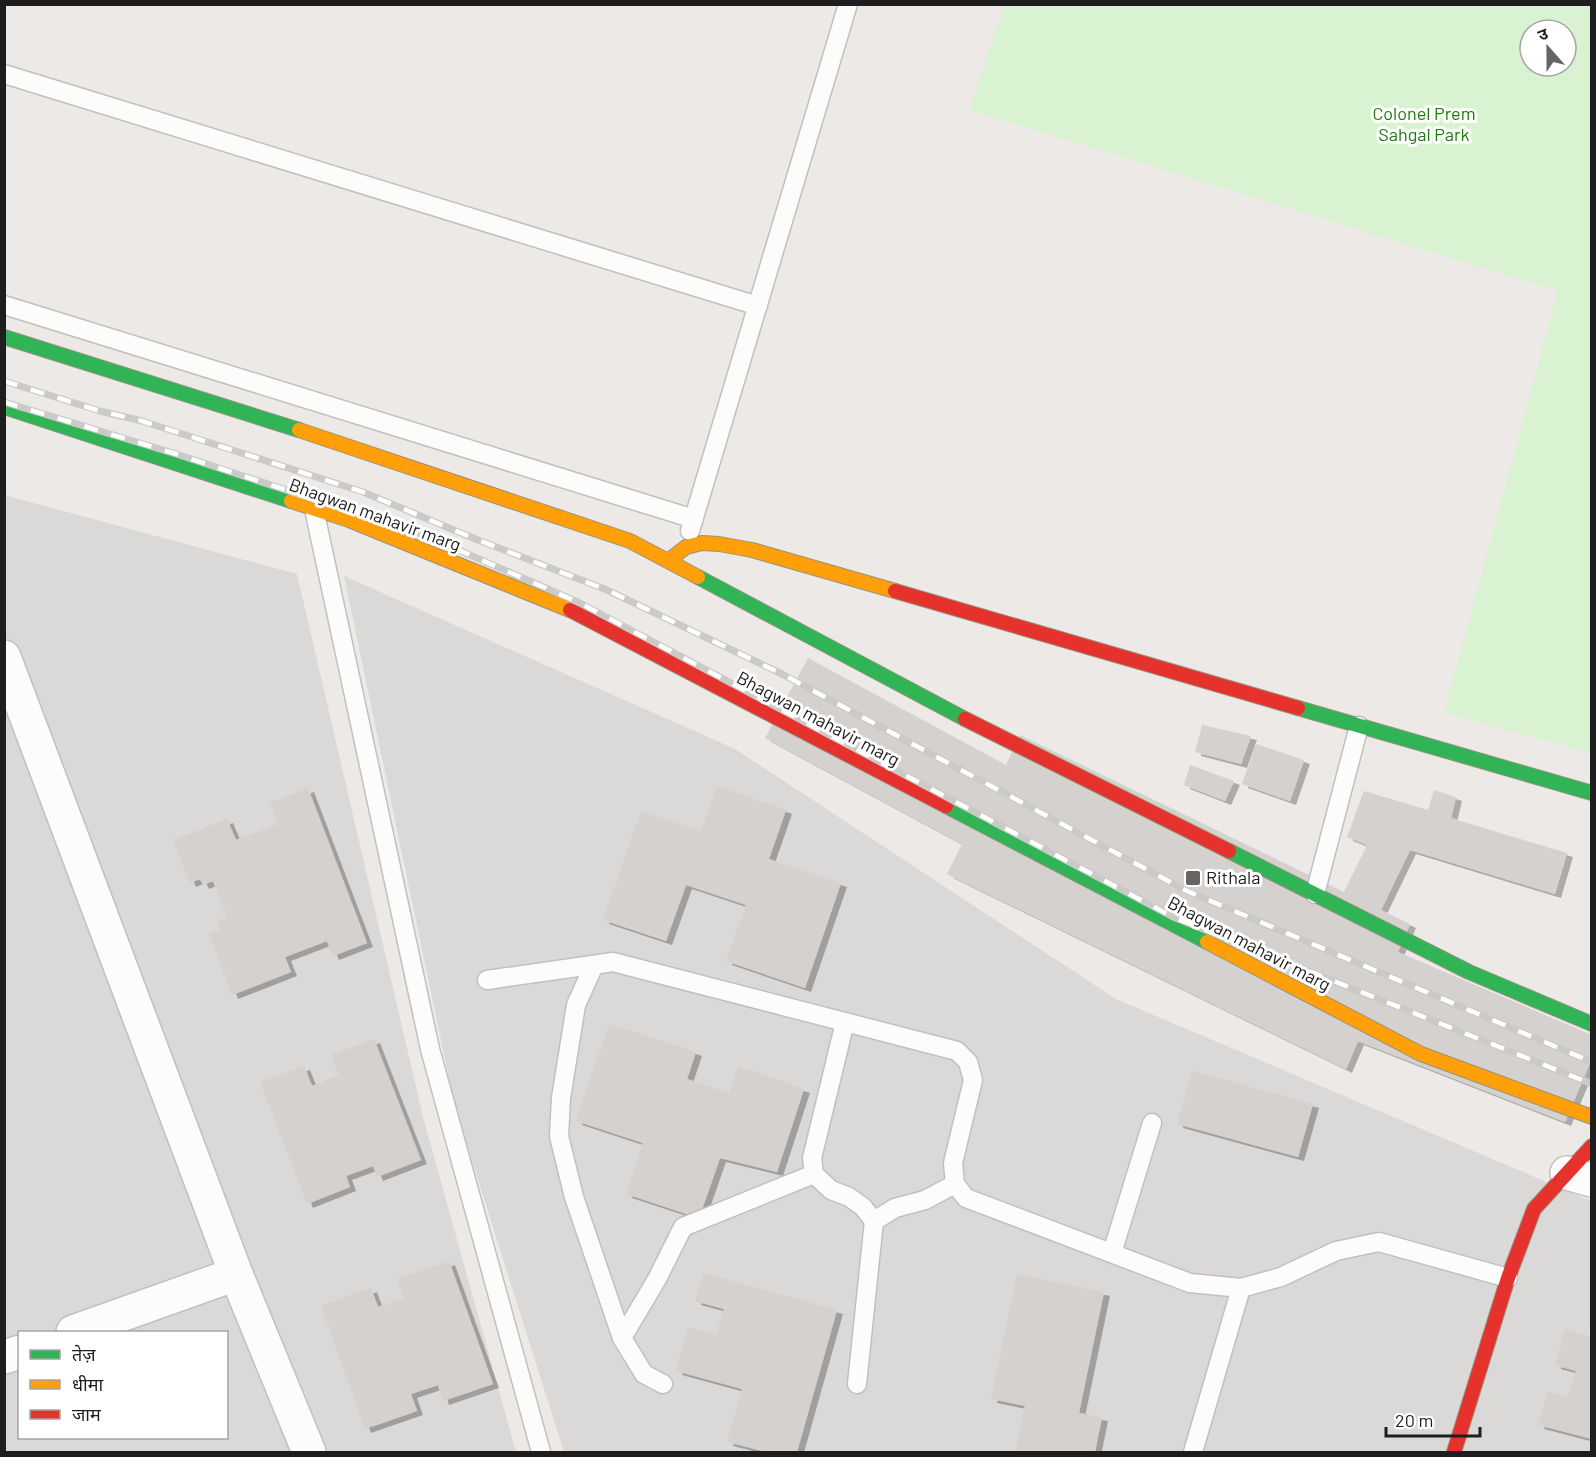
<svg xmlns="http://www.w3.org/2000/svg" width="1596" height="1457" font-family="Barlow,'Noto Sans Devanagari',sans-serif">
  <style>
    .residential { fill: #dbd9d8; fill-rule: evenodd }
    .park { fill: #d9f2d1; fill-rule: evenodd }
    .building { fill: #d4d1cf; filter: url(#shadow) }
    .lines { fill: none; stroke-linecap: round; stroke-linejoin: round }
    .lane-casing { stroke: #c2c0bf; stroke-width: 21 }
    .street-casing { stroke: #c2c0bf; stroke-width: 36 }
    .fast-casing { stroke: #96927e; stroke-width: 16 }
    .slow-casing { stroke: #96927e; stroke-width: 16 }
    .jam-casing { stroke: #96927e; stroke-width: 16 }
    .lane { stroke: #fcfcfb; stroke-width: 18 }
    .street { stroke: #fcfcfb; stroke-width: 33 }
    .fast { stroke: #30b455; stroke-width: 14 }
    .slow { stroke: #ff9f0a; stroke-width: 14 }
    .jam { stroke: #e5322d; stroke-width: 14 }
    .rail-casing { stroke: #cacac9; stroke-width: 7 }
    .rail { stroke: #fff; stroke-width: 4.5; stroke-dasharray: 14; stroke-linecap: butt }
    .poi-dot { fill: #666564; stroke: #fff; stroke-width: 2 }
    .labels { text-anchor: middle; stroke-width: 6; stroke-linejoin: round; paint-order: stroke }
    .park-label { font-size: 18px; fill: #1d7b0c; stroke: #fff }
    .street-label { font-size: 18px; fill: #1e1e1e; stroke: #fff }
    .poi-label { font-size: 18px; fill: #1e1e1e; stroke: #fff; text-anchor: start }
  </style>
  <defs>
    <filter id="shadow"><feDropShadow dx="6" dy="4" stdDeviation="0" flood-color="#0004"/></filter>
  </defs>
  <rect width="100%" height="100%" fill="#ece9e6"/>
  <!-- residential -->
  <path class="residential" d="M 4,495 L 297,574 L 423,1117 L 516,1452 L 5,1452 ZM 20,1332 L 226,1332 L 226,1438 L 20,1438 Z
    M 344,576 L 735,749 L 1116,999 L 1591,1201 L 1591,1452 L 564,1452 L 455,1107 Z"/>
  <!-- park -->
  <path class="park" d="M 1004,5 L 1591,5 L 1591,753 L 1444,713 L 1558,291 L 969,110 ZM 1530,30 L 1566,30 L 1566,66 L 1530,66 Z"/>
  <!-- building -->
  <path class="building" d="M 808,658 L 1006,765 L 1020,735 L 1344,892 L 1367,845 L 1347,837 L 1364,791 L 1428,810 L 1434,790 L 1456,797 L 1451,818 L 1567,853 L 1555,894 L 1410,850 L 1381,910 L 1410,924 L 1398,952 L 1592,1035 L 1592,1058 L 1565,1122 L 1358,1041 L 1346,1069 L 947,874 L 962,844 L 765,738 Z
    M 1202,725 L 1251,736 L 1241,764 L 1195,752 Z
    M 1256,744 L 1304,760 L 1290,801 L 1242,784 Z
    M 1190,765 L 1234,781 L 1225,801 L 1184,785 Z
    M 717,786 L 786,810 L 769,859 L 841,883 L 805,988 L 726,961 L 746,905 L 686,885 L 666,941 L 603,920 L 641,811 L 701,831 Z
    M 308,788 L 367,943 L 333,956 L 327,941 L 285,957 L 291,972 L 232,995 L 209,934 L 220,930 L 217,921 L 227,917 L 213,881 L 203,885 L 200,879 L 190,883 L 173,840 L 227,819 L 236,840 L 278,824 L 270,803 Z
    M 609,1024 L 696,1052 L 687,1079 L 729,1093 L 738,1066 L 804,1089 L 777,1172 L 720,1158 L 699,1218 L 626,1194 L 643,1143 L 576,1121 Z
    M 374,1039 L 421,1160 L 377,1177 L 373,1166 L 346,1176 L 350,1187 L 307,1204 L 260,1082 L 304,1066 L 312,1086 L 339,1075 L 331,1055 Z
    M 1192,1071 L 1313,1104 L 1298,1157 L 1177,1124 Z
    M 449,1261 L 493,1384 L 443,1401 L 438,1385 L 411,1394 L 417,1411 L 365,1429 L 321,1306 L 371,1288 L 378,1307 L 404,1298 L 397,1279 Z
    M 703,1273 L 837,1310 L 797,1452 L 767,1452 L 727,1442 L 742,1389 L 676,1371 L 688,1327 L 716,1335 L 724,1309 L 695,1301 Z
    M 1017,1274 L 1104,1292 L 1079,1413 L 1102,1417 L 1095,1452 L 1015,1452 L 1025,1406 L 991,1399 Z
    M 1565,1329 L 1592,1337 L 1592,1439 L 1538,1425 L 1548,1391 L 1568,1397 L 1576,1371 L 1555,1365 Z"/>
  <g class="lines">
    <!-- lane casing -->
    <g class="lane-casing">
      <path id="lane" d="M 4,74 L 758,306
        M 4,305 L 694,519
        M 314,509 L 430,1049 L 541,1452
        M 690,531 L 848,4
        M 1315,894 L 1359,726
        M 594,965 L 576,1005 L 561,1098 L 559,1136 L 574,1197 L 622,1338
        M 487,980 L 613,962 L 957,1051 L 968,1062 L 973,1080 L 953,1163 L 955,1184 L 966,1198 L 1190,1283 L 1241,1288 L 1281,1277 L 1336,1251 L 1379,1242 L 1508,1278
        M 814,1174 L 812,1158 L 845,1022
        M 1112,1253 L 1152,1123
        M 663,1384 L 644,1374 L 622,1338 L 657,1279 L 683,1227 L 814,1174 L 831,1190 L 849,1197 L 863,1207 L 874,1221
        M 857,1384 L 874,1221 L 895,1208 L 925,1200 L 955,1184
        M 1193,1452 L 1241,1288"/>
    </g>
    <!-- street casing -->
    <g class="street-casing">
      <path id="street" d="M 4,657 L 236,1274 L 309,1452
        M 1567,1173 L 1592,1180
        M 73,1332 L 236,1274
        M 4,1357 L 20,1352"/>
    </g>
    <!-- fast casing -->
    <g class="fast-casing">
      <path id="fast" d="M 4,337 L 299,430
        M 4,407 L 291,501
        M 698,577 L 965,719
        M 1298,708 L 1592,793
        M 946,806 L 1207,942
        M 1229,851 L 1469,972 L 1592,1024"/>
    </g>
    <!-- slow casing -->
    <g class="slow-casing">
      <path id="slow" d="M 299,430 L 630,541 L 698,577
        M 291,501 L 349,520 L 570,610
        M 668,561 L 686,547 L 702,543 L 719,544 L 752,550 L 895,591
        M 1207,942 L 1421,1054 L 1592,1117"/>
    </g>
    <!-- jam casing -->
    <g class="jam-casing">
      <path id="jam" d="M 895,591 L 1298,708
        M 570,610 L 946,806
        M 965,719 L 1229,851
        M 1454,1452 L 1508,1278 L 1534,1209 L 1592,1146"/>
    </g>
    <!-- lane -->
    <use href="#lane" class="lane"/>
    <!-- street -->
    <use href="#street" class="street"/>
    <!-- fast -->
    <use href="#fast" class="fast"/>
    <!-- slow -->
    <use href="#slow" class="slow"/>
    <!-- jam -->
    <use href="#jam" class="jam"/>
    <!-- rail casing -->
    <g class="rail-casing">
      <path id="rail" d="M 4,381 L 100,411 L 142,421 L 363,492 L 473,538 L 607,590 L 782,674 L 1187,891 L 1592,1062
        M 4,402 L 173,453 L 424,535 L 580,603 L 1173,917 L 1592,1084"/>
    </g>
    <!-- rail -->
    <use href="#rail" class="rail"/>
  </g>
  <!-- markers -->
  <rect class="poi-dot" x="1185" y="870" width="16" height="16" rx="3"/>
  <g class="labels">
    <!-- park labels -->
    <g class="park-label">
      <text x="1424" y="120">Colonel Prem<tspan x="1424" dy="21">Sahgal Park</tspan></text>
    </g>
    <!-- street labels -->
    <g class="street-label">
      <text transform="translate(375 515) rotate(20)" y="6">Bhagwan mahavir marg</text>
      <text transform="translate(818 719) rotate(28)" y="6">Bhagwan mahavir marg</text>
      <text transform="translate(1249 944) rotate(28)" y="6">Bhagwan mahavir marg</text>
    </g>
    <!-- poi labels -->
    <g class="poi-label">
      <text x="1206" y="884">Rithala</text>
    </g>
  </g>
  <!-- border -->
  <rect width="1596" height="1457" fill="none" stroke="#1e1e1e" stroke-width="12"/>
  <!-- legend -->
  <rect x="18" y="1331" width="210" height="108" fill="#ffffff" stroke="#a5a5a5" stroke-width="1.5"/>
  <rect x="30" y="1350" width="30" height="9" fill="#30b455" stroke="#a5a5a5" stroke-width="1.5"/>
  <text x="72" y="1361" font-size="18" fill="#1e1e1e">तेज़</text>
  <rect x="30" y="1380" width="30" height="9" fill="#ff9f0a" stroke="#a5a5a5" stroke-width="1.5"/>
  <text x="72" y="1391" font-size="18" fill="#1e1e1e">धीमा</text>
  <rect x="30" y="1410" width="30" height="9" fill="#e5322d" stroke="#a5a5a5" stroke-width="1.5"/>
  <text x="72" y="1421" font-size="18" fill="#1e1e1e">जाम</text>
  <!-- north arrow -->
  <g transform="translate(1548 48) rotate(339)"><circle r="28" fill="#ffffff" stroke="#a5a5a5" stroke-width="1.5"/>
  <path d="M0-4.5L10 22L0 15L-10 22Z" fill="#666564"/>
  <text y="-9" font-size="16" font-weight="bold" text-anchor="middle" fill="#1e1e1e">उ</text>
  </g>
  <!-- scale -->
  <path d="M1386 1427v9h94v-9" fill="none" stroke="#1e1e1e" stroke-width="3"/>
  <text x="1395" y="1427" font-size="18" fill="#1e1e1e" stroke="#ffffff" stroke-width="4.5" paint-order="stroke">20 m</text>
</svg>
